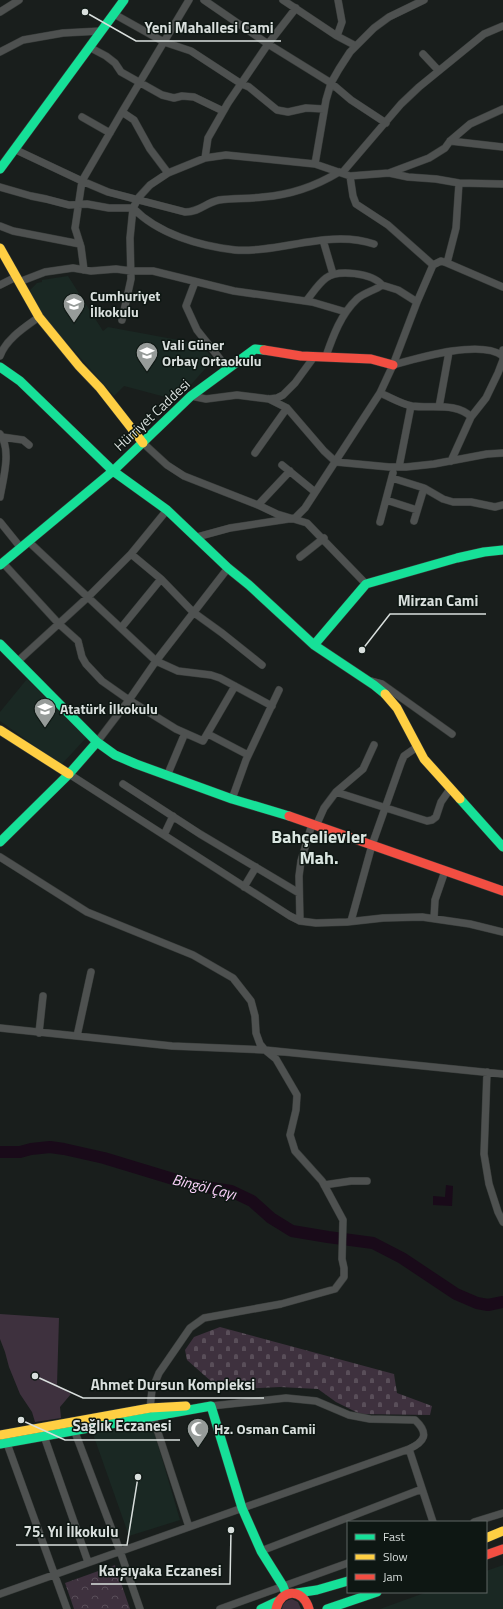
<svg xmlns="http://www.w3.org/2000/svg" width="503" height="1609" font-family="'Titillium Web',sans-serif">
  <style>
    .built { fill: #1a2823 }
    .green { fill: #3e313e }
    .forest { fill: url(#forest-crowns) }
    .cemetery { fill: url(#cemetery-stones) }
    .water { fill: #190a19 }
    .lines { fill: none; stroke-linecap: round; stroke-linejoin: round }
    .river { stroke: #190a19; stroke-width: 12 }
    .street-casing { stroke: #373b39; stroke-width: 8 }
    .fast-casing { stroke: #373b39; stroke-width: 10 }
    .slow-casing { stroke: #373b39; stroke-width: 10 }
    .jam-casing { stroke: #373b39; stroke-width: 10 }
    .street { stroke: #4e5150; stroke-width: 7 }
    .fast { stroke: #16e098; stroke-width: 9 }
    .slow { stroke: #ffcf43; stroke-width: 9 }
    .jam { stroke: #f24e42; stroke-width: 9 }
    .labels { text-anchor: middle; stroke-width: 3; stroke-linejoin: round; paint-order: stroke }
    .poi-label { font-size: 14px; font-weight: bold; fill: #d9dfdd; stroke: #0e1713; text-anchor: start }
    .street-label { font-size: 14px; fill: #d9dfdd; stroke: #0e1713 }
    .water-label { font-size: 15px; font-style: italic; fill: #fed2fd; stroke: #0e1713 }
    .district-label { font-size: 18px; font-weight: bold; fill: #dae6e1; stroke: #0e1713 }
    .leader { fill: none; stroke: #d9dfdd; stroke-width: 1.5 }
    .callout-dot { fill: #d9dfdd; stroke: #0e1713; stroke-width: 1.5 }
    .callout-label { font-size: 15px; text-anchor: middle; font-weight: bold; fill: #d9dfdd; stroke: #0e1713; stroke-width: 3; stroke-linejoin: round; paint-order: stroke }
  </style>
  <defs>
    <pattern id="forest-crowns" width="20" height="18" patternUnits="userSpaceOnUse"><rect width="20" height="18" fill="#3e313e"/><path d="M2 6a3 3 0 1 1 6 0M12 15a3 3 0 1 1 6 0" fill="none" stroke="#594e59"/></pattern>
    <pattern id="cemetery-stones" width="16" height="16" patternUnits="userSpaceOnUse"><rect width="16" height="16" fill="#3e313e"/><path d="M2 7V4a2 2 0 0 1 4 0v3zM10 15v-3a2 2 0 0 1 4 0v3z" fill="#594e59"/></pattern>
  </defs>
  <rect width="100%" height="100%" fill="#191e1c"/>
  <!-- built -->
  <path class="built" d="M 68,276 L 103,331 L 108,327 L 200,344 L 214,359 L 188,388 L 173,399 L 124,386 L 114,396 L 45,318 L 33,299 L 30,290 L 37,283 L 42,282 L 42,280 Z
    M 27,679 L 87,737 L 61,765 L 0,721 L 0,712 Z
    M 151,1421 L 180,1520 L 129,1536 L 93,1434 Z
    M 503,1565 L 503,1609 L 380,1609 L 427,1592 L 486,1592 L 486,1571 Z"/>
  <!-- green -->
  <path class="green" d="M 0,1314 L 59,1318 L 57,1385 L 71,1394 L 60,1407 L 61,1418 L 35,1422 L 32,1412 L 20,1394 L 9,1367 L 5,1352 L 0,1339 Z
    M 292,1599 L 298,1602 L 301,1609 L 282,1609 C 283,1603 286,1600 292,1599 Z"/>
  <!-- forest -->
  <path class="forest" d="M 115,1565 L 130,1609 L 74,1609 L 65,1583 Z"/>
  <!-- cemetery -->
  <path class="cemetery" d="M 220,1327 L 394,1374 L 397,1393 L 432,1406 L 430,1415 L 360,1414 L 336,1402 L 318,1389 L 280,1387 L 221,1390 L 187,1360 L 185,1350 L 194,1337 Z"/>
  <!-- water -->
  <path class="water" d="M 446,1185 L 453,1186 L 452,1206 L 433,1205 L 433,1196 L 445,1197 Z"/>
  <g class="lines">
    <!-- river -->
    <path class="river" d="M 0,1152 L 20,1152 L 31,1149 L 50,1147 L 64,1149 L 104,1158 L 193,1185 L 231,1191 L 252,1201 L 271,1218 L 292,1231 L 328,1237 L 373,1243 L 402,1258 L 456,1294 L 477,1303 L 488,1305 L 503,1302"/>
    <!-- street casing -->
    <g class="street-casing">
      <path id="street" d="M 204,0 L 268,44 L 331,83 L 351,100 L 386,123
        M 283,0 L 337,36 L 356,46
        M 0,12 L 19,0
        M 114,14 L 164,42 L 191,51 L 240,83 L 249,87 L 277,110 L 288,112 L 306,108 L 324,109
        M 337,36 L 342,22 L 338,0
        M 89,47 L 106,56 L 115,63 L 121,72 L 162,95 L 174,98 L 182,96 L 194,97 L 223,111
        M 0,52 L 23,40 L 63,33 L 101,31
        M 423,54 L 438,70
        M 122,112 L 134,120 L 150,149 L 168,173
        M 82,117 L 110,133
        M 450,141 L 503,147
        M 14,149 L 82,181 L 108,192 L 185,212 C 200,212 205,203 219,200 C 234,198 248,199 263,197 C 290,195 316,186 339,172
        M 205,158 L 208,138 L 228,103 L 268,44 L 296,8
        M 315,164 L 326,100 L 331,83 L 339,69 L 350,52 L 374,28 L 389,17 L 424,0
        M 342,173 L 401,104 L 419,87 L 484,34 L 503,26
        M 389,173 L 408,177 L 436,179 L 459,183 L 503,184
        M 0,187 L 31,196 L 46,199 L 69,205 L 87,204 L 109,208 L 133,208 C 158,234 200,246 235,250 C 244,251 254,250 263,249 C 299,245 338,232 374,244
        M 0,226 L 13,231 L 80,244
        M 323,240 L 333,274
        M 447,263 L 456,228 L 459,183
        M 433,265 L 388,225 L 356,204 L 353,196 L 350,176 L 389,173 L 429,158 L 445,148 L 450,141 L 470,124 L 503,109
        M 84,270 L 81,247 L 75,228 L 82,181 L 122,112 L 189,0
        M 19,282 L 45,272 L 73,268 L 91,271 L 116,269 L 131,271 L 153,271 L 234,291 L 312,302 L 346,312
        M 195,282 L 186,306 L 197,330 L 228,369
        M 0,285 L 16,277
        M 306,301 C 312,294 318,284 326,278 C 338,269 372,273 382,285
        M 122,320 L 131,279 L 130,238 L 133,208 L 139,197 L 150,185 L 168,173 L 205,158 L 226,155 L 315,164 L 350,176
        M 0,356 C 6,339 25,327 39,317
        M 326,356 C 333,336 341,314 357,299 C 365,292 374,291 382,285 L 398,290 L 417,302
        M 393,365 C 418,358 481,339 503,356
        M 380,393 C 390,397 401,404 412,406 C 431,409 457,402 471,417
        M 191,396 L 206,399 L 237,395 L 269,399 L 277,398 L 283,395 L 295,383 L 314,357
        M 269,399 L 287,408 L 324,451 L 336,462 L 389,467 L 406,467 L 434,464 L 487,454 L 503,453
        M 439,407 L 449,352
        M 0,434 C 12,450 3,479 0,497
        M 2,437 L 23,440 L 29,445
        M 143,443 L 167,465 L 184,476 L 258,505 L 277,514 L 307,523 L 366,584
        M 255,453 L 287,408
        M 451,461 L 471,417 L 486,398 L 498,373 L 503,360 L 503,350
        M 282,465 L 315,492
        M 399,467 L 411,406
        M 392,478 L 424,488 L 443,499 L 453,502 L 471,502 L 495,507 L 503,505
        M 386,500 L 417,510
        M 258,505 L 290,471
        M 414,521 L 424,488
        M 0,522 L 21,548
        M 380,522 L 393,473
        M 197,537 L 230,528 L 295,518 L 305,508 L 380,393 L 393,365 L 417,302 L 433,265 L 441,261 L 447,263 L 503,287
        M 29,542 L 156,661 L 178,671 L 211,675 L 220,678 L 272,706
        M 131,554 L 161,579 L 193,612 L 222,633 L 262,665
        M 300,557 L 324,538
        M 3,563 L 59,624 L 78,641 L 82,657 L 86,664 L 102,681 L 129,700 L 176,729 L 203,741 L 235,686
        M 121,628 L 161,579
        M 18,661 L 88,597 L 131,554 L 167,510
        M 371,681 L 382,684 L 452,734
        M 208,734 L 248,755
        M 97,742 L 129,700 L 156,661 L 228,568
        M 69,774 L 290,916 L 300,921 L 316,923 L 347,922 L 383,918 L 422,917 L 470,924 L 503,932
        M 167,776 L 185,733
        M 123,784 L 200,834 L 299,893
        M 336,792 L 427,821 L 432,820 L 436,817 L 441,802 L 450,789
        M 232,799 L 246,760 L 279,690
        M 316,826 L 324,808 L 336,792 L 363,769 L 374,745
        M 164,835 L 173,816
        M 0,857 L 87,912 L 193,955 L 233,978 L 251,1001 L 255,1016 L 256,1033 L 260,1044 L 265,1050 L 276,1059 L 297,1095 L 296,1110 L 290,1135 L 295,1151 L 322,1181 L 343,1220 L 342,1259 L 344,1268 L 344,1277 L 335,1289 L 281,1304 L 204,1318 L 190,1328 L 159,1373 L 152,1390 L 150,1408 L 189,1527
        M 244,887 L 256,867
        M 434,918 L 435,900 L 445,871
        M 300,921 L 299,876 L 301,861 L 312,824
        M 351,921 L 372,845 L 401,763 L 404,756 L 417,747
        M 0,1028 L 172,1046 L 265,1050 L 503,1074
        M 39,1033 L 43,996
        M 77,1036 L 91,972
        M 487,1072 L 484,1154 L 489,1184 L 498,1212 L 503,1222
        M 324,1185 L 351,1181 L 367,1181
        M 73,1427 L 120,1551 L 140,1609
        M 44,1436 L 88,1562
        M 5,1438 L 67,1609
        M 409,1449 L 433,1522
        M 474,1522 L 503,1513
        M 261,1551 L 422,1489
        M 0,1594 L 409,1449 C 424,1442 430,1434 415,1420 L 370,1419 L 349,1415 L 316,1401 L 286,1398 L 211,1406
        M 220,1609 L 348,1563"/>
    </g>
    <!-- fast casing -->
    <g class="fast-casing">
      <path id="fast" d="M 0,169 L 124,0
        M 0,367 L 20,381 L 113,471 L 167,510 L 228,568 L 249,585 L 314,645 L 374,685 L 385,694
        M 0,565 L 113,471 L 191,396 L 255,349 L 264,350
        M 0,644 L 97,742 L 115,755 L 136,764 L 232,799 L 289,816
        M 314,645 L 366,584 L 457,558 L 484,552 L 503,550
        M 460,799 L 503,847
        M 0,842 L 69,774 L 97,742
        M 211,1406 L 242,1508 L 261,1551 L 283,1586 L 286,1594
        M 0,1444 L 211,1406
        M 297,1593 L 317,1590 L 348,1581
        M 261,1609 L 278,1601
        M 327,1609 L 377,1592"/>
    </g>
    <!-- slow casing -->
    <g class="slow-casing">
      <path id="slow" d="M 0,248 L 39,317 L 79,366 L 100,388 L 143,443
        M 385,694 L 397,708 L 424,759 L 460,799
        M 0,730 L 69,774
        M 0,1435 L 150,1408 L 186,1406
        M 486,1538 L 503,1531"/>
    </g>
    <!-- jam casing -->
    <g class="jam-casing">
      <path id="jam" d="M 264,350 L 301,356 L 371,359 L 393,365
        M 289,816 L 503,891
        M 486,1555 L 503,1549
        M 276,1609 C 281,1588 303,1588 309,1609"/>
    </g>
    <!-- street -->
    <use href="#street" class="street"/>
    <!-- fast -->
    <use href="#fast" class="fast"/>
    <!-- slow -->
    <use href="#slow" class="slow"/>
    <!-- jam -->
    <use href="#jam" class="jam"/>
  </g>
  <!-- icons -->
  <defs>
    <g id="school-pin" transform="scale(1.15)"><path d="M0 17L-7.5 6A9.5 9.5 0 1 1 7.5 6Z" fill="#969b99" stroke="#0e1713"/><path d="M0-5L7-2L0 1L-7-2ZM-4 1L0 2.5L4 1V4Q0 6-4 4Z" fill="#fff"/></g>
    <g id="mosque-pin" transform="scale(1.15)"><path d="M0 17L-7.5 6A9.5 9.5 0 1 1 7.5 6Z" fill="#969b99" stroke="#0e1713"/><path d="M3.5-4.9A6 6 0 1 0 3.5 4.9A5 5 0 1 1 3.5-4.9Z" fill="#fff"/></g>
  </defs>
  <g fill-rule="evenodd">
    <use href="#school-pin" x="74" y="304"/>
    <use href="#school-pin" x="147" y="353"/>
    <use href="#school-pin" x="45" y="709"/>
    <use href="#mosque-pin" x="198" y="1429"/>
  </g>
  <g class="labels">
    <!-- poi labels -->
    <g class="poi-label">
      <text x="90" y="301">Cumhuriyet<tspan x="90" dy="16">İlkokulu</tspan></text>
      <text x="162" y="350">Vali Güner<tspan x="162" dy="16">Orbay Ortaokulu</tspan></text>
      <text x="60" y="714">Atatürk İlkokulu</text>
      <text x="214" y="1434">Hz. Osman Camii</text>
    </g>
    <!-- street labels -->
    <g class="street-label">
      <text transform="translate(152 415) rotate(-43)" y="5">Hürriyet Caddesi</text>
    </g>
    <!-- water labels -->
    <g class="water-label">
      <text transform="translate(204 1187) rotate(14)" y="5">Bingöl Çayı</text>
    </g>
    <!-- district labels -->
    <g class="district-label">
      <text x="319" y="843">Bahçelievler<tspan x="319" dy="21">Mah.</tspan></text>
    </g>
  </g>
  <!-- callouts -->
  <path class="leader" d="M85 12L136 41H281M362 650L390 614H486M35 1376L83 1398H264M21 1420L65 1440H180M138 1477L127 1545H16M231 1530L230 1584H91"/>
  <g class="callout-dot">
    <circle cx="85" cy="12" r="4"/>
    <circle cx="362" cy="650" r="4"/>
    <circle cx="35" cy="1376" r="4"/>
    <circle cx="21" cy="1420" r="4"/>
    <circle cx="138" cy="1477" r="4"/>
    <circle cx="231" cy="1530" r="4"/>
  </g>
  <g class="callout-label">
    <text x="209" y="33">Yeni Mahallesi Cami</text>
    <text x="438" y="606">Mirzan Cami</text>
    <text x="173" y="1390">Ahmet Dursun Kompleksi</text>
    <text x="122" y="1431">Sağlık Eczanesi</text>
    <text x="71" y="1537">75. Yıl İlkokulu</text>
    <text x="160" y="1576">Karşıyaka Eczanesi</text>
  </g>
  <!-- legend -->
  <rect x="347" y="1521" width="140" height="72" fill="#0e1713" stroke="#5f6764"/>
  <rect x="355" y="1534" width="20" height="6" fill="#16e098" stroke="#5f6764"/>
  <text x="383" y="1541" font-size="12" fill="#d9dfdd">Fast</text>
  <rect x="355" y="1554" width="20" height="6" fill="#ffcf43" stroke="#5f6764"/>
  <text x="383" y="1561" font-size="12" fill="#d9dfdd">Slow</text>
  <rect x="355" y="1574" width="20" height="6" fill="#f24e42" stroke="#5f6764"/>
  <text x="383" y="1581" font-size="12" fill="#d9dfdd">Jam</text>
</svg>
